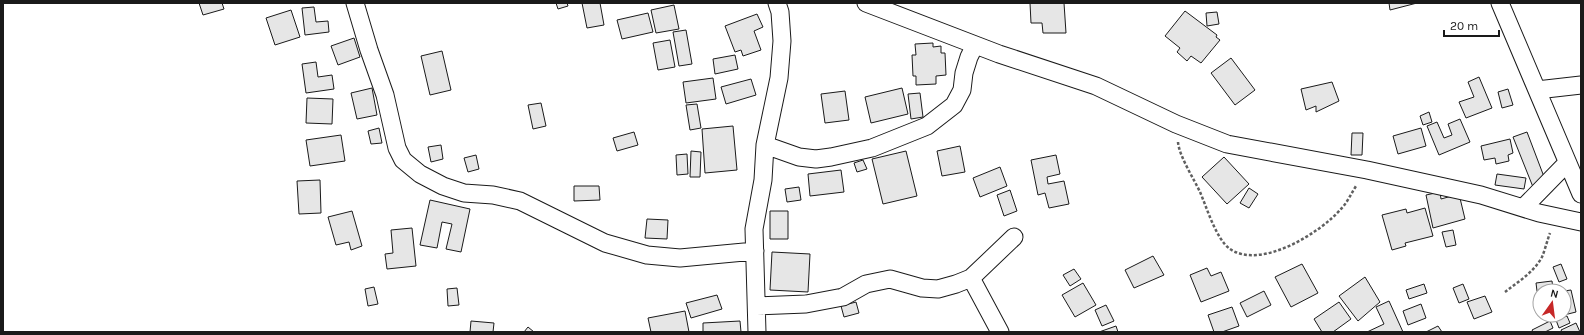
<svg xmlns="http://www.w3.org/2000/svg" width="1584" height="335" font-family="Karla,sans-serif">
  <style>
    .building { fill: #e6e6e6; stroke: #1a1a1a }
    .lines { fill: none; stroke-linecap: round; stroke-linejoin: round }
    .street-casing { stroke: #1a1a1a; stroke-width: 19 }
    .path { stroke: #5f5f5f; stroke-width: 2.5; stroke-dasharray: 3 2; stroke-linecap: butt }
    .street { stroke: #fff; stroke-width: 17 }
  </style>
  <rect width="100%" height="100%" fill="#fff"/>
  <!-- building -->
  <path class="building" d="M 199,3 L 222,3 L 224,9 L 203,15 Z
    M 556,3 L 567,3 L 568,6 L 558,9 Z
    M 582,3 L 600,3 L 604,25 L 587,28 Z
    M 1030,3 L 1064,3 L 1066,33 L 1043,33 L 1042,23 L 1031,23 Z
    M 1389,3 L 1417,3 L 1390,10 Z
    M 674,5 L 679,29 L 656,33 L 651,10 Z
    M 314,7 L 316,22 L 328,21 L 329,32 L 305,35 L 302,8 Z
    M 291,10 L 300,37 L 275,45 L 266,18 Z
    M 1185,11 L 1217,35 L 1216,37 L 1220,40 L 1201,63 L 1191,56 L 1187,61 L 1177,52 L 1180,48 L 1165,36 Z
    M 1217,12 L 1219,24 L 1207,26 L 1206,13 Z
    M 648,13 L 653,32 L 622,39 L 617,20 Z
    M 757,14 L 763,27 L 754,31 L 761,50 L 743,56 L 741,50 L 735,52 L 725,26 Z
    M 686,30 L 692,64 L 679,66 L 673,32 Z
    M 354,38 L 360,57 L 338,65 L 331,46 Z
    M 670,40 L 675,67 L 658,70 L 653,43 Z
    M 933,43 L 933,47 L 941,46 L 941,53 L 945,53 L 946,75 L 936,76 L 936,84 L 916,85 L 916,76 L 913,76 L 912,55 L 916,55 L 915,44 Z
    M 442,51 L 451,90 L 430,95 L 421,56 Z
    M 735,55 L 738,69 L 715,74 L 713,59 Z
    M 1231,58 L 1255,90 L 1235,105 L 1211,73 Z
    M 316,62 L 318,77 L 332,75 L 334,89 L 306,93 L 302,64 Z
    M 1479,77 L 1492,108 L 1466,118 L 1459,102 L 1474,97 L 1468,82 Z
    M 713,78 L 716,99 L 686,103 L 683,82 Z
    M 751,79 L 756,95 L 726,104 L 721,87 Z
    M 1332,82 L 1339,101 L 1316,112 L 1316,106 L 1306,110 L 1301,89 Z
    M 372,88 L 377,115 L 357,119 L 351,93 Z
    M 902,88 L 908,114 L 871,123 L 865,97 Z
    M 1508,89 L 1513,105 L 1502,108 L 1498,92 Z
    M 845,91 L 849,120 L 825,123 L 821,94 Z
    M 920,93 L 923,117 L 911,119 L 908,94 Z
    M 307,98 L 333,99 L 332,124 L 306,123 Z
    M 541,103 L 546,126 L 533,129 L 528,105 Z
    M 697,104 L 701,128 L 690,130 L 686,105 Z
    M 1429,112 L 1432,122 L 1423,125 L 1420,116 Z
    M 1460,119 L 1470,142 L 1439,155 L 1427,126 L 1437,122 L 1444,138 L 1452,135 L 1448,124 Z
    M 733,126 L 737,170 L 705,173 L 702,129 Z
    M 379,128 L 382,143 L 371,144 L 368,131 Z
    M 1421,128 L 1426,146 L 1398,154 L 1393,136 Z
    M 634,132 L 638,145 L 617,151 L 613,138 Z
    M 1527,132 L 1546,182 L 1533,187 L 1513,137 Z
    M 1352,133 L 1363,133 L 1362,155 L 1351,155 Z
    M 341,135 L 345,161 L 310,166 L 306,140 Z
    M 1510,139 L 1513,153 L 1508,155 L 1509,161 L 1496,164 L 1495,158 L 1484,160 L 1481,146 Z
    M 441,145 L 443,159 L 431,162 L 428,147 Z
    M 960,146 L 965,172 L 942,176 L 937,151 Z
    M 691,151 L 701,152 L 700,177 L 690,177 Z
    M 906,151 L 917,196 L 883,204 L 872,159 Z
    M 687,154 L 688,174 L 677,175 L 676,155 Z
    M 476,155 L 479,169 L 468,172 L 464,158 Z
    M 1056,155 L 1060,174 L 1047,177 L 1048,184 L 1064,181 L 1069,204 L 1049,208 L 1045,193 L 1038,195 L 1031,160 Z
    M 1224,157 L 1249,184 L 1227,204 L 1202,177 Z
    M 863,160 L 867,169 L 857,172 L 854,163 Z
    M 1000,167 L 1007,186 L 980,197 L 973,178 Z
    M 841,170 L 844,192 L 810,196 L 808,174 Z
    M 1497,174 L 1526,178 L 1524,189 L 1495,185 Z
    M 320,180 L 321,213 L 299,214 L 297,181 Z
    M 574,186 L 599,186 L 600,200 L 574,201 Z
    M 799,187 L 801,200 L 787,202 L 785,189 Z
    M 1249,188 L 1258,194 L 1249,208 L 1240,203 Z
    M 1010,190 L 1017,211 L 1004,216 L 997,195 Z
    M 1440,192 L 1441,199 L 1459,194 L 1465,219 L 1433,228 L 1426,195 Z
    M 430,200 L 470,209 L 461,252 L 446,249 L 452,224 L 442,222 L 437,248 L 420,245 Z
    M 1425,208 L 1433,236 L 1405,243 L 1406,246 L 1392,250 L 1382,215 L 1406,209 L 1407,213 Z
    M 352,211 L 362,246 L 351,250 L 349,242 L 336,245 L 328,217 Z
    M 770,211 L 788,211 L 788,239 L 770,239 Z
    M 647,219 L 668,220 L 667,239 L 645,238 Z
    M 412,228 L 416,266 L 387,269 L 385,254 L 393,253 L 391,230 Z
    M 1453,230 L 1456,245 L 1446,247 L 1442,232 Z
    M 772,252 L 810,254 L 808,292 L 770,290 Z
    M 1153,256 L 1164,275 L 1134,288 L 1125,270 Z
    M 1302,264 L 1318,293 L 1291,307 L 1275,277 Z
    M 1561,264 L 1567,279 L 1559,282 L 1553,267 Z
    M 1207,268 L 1211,276 L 1221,272 L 1229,291 L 1201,302 L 1190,275 Z
    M 1074,269 L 1081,279 L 1070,286 L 1063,275 Z
    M 1365,277 L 1380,302 L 1358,321 L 1339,296 Z
    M 1552,281 L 1553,289 L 1537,291 L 1536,283 Z
    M 1083,283 L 1096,305 L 1075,317 L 1062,295 Z
    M 1424,284 L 1427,293 L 1409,299 L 1406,290 Z
    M 1463,284 L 1469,299 L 1459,303 L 1453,288 Z
    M 374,287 L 378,304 L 368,306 L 365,289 Z
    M 457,288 L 459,305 L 448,306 L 447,289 Z
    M 1571,290 L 1576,312 L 1564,315 L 1564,291 Z
    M 1264,291 L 1271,305 L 1247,317 L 1240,303 Z
    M 717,295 L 722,309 L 691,318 L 686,303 Z
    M 1485,296 L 1492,312 L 1474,319 L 1467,302 Z
    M 1389,301 L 1403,332 L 1367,332 L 1384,324 L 1376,307 Z
    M 856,302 L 859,313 L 844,317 L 841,306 Z
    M 1339,302 L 1351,319 L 1333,332 L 1322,332 L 1314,319 Z
    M 1421,304 L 1426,318 L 1408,325 L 1403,311 Z
    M 1106,305 L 1114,321 L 1102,326 L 1095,310 Z
    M 1232,307 L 1239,326 L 1222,332 L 1214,332 L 1208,315 Z
    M 685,311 L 689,332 L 651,332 L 648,318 Z
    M 1567,316 L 1570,323 L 1559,328 L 1556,320 Z
    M 471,321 L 494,323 L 493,332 L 470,332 Z
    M 740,321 L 741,332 L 703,332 L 703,323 Z
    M 1550,321 L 1553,328 L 1545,332 L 1533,332 L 1532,330 Z
    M 1576,323 L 1580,332 L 1562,332 L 1561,330 Z
    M 1116,326 L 1118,332 L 1099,332 Z
    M 1438,326 L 1442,332 L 1426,332 Z
    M 528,327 L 534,332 L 524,332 Z"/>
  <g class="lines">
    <!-- street casing -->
    <g class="street-casing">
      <path id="street" d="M 355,3 L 369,50 L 385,95 L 397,148 L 403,160 L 420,174 L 443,186 L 464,193 L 493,195 L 520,201 L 605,243 L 647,255 L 680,258 L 755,251
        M 866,3 L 999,54 L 1096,86 L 1176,124 L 1227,144 L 1367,170 L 1481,195 L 1539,213 L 1581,222
        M 1500,3 L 1581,194
        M 1537,90 L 1581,85
        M 765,145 L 799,157 L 816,159 L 831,157 L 872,148 L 927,126 L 954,105 L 962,90 L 964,73 L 969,57 L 975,45
        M 1523,208 L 1567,163
        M 971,278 L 1000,332
        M 757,306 L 806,304 L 843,297 L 866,284 L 890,279 L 922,288 L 938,289 L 956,284 L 971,278 L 1014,237
        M 757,332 L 754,229 L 763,180 L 765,145 L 779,78 L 782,41 L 780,12 L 777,3"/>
    </g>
    <!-- path -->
    <path class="path" d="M 1178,142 C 1179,156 1194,179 1200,192 C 1207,208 1216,239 1230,249 C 1261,270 1320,233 1341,209 C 1347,203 1351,194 1356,186
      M 1505,292 C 1518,282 1534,272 1542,257 C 1545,250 1547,241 1550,233"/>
    <!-- street -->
    <use href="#street" class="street"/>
  </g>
  <!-- border -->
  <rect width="1584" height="335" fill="none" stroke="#1a1a1a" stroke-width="8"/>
  <!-- north arrow -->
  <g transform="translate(1552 303) rotate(14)"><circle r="19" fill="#ffffff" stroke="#a3a3a3"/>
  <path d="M0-3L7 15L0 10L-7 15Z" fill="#c62828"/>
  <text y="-6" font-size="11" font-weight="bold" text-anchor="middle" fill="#1a1a1a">N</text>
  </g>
  <!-- scale -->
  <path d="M1444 30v6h55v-6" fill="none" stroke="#1a1a1a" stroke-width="2"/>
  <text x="1450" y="30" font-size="12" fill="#1a1a1a" stroke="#ffffff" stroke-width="3" paint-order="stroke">20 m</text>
</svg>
